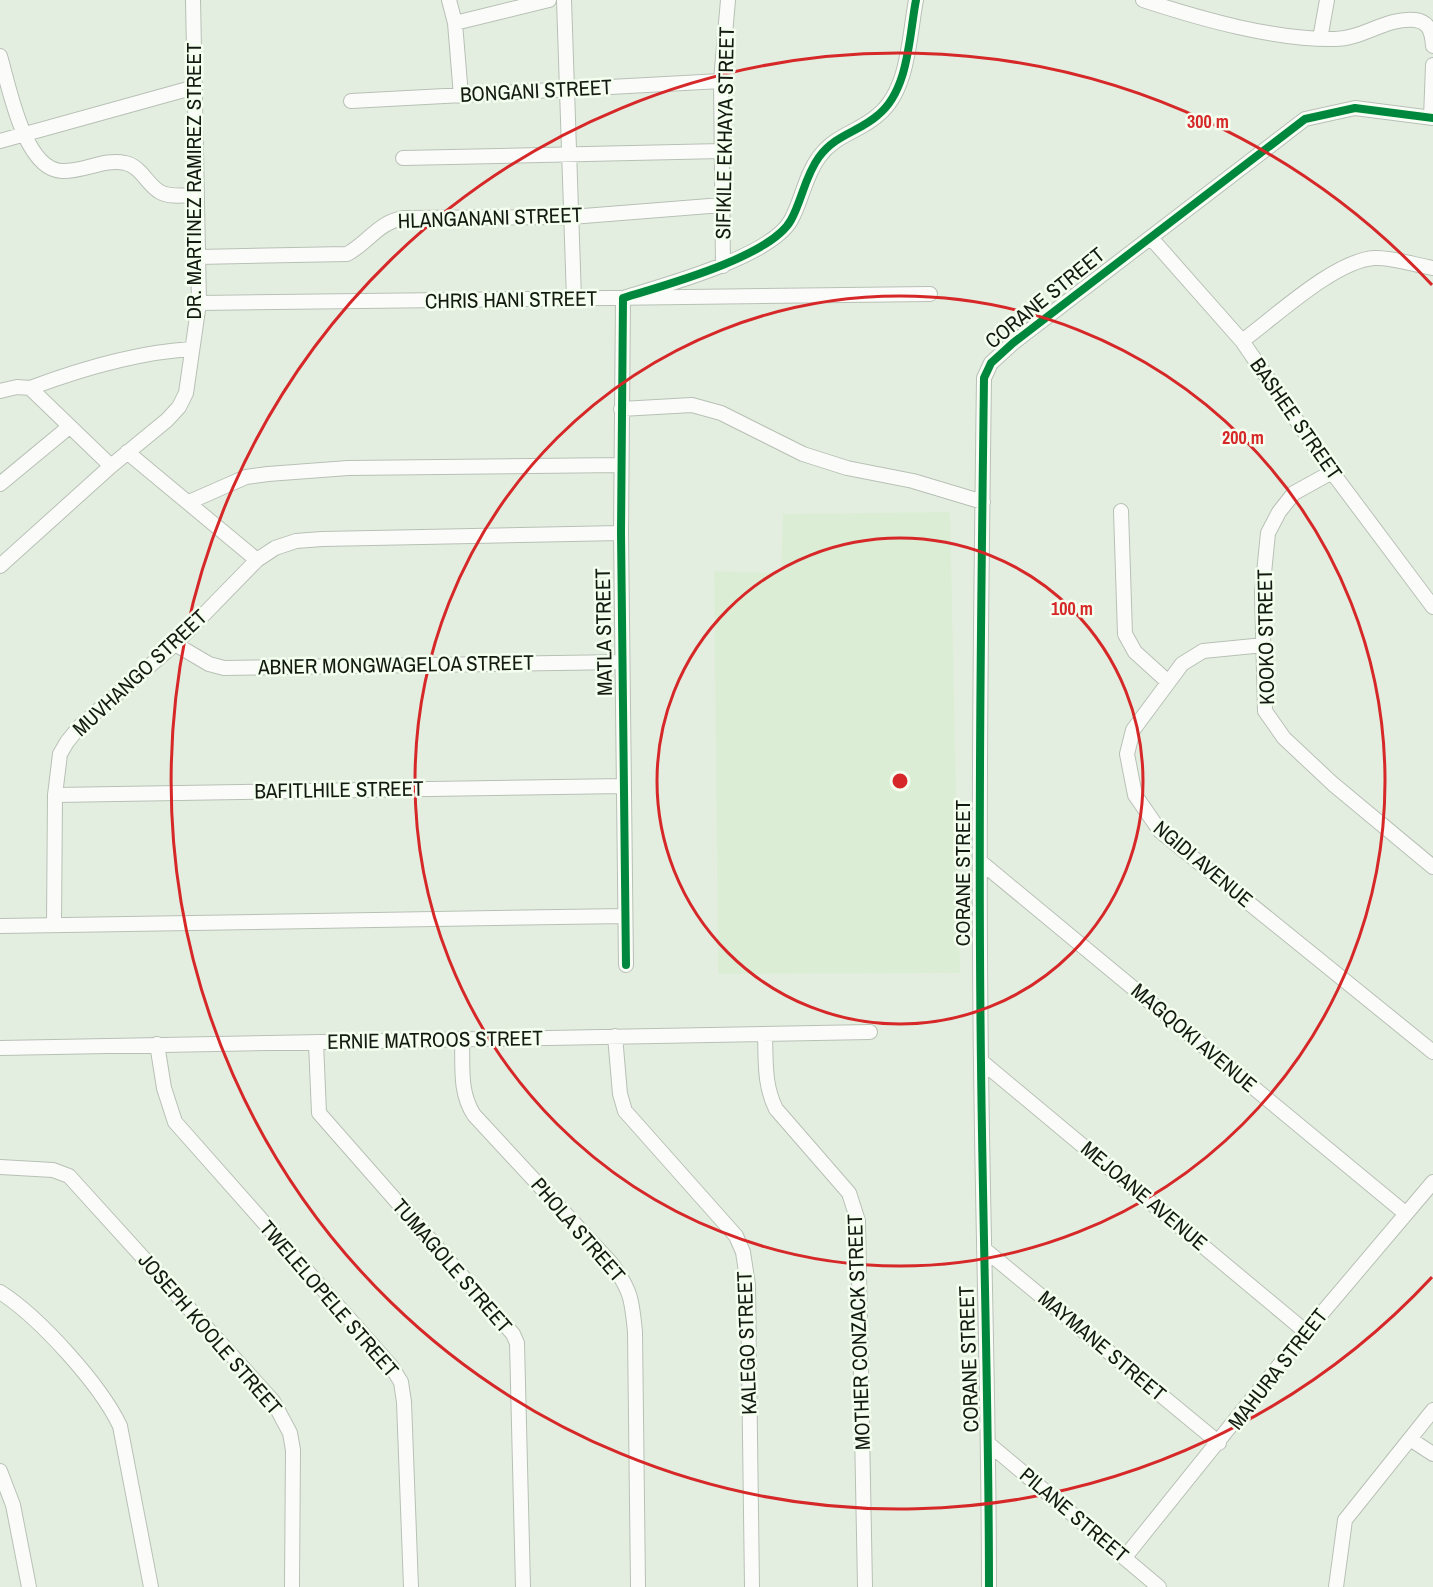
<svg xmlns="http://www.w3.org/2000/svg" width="1433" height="1587" font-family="'Archivo Narrow',sans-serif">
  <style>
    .built { fill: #dcedd5 }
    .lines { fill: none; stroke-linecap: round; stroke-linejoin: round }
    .minor-casing { stroke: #b8c0b5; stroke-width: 16 }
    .minor { stroke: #fbfcfa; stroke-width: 14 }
    .cycleway-casing { stroke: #f4ffef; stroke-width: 11 }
    .cycleway { stroke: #00873e; stroke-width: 8 }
    .ring { fill: none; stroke: #d62828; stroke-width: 3 }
    .labels { text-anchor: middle; stroke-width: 5; stroke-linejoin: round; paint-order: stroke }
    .street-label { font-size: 21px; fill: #141a11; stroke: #f4ffef }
    .centre { fill: #d62828; stroke: #f4ffef; stroke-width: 3 }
    .ring-label { font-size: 18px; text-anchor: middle; font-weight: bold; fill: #d62828; stroke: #f4ffef; stroke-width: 5; stroke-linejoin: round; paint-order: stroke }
  </style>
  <rect width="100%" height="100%" fill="#e4eee0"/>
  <!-- built -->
  <path class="built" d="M 950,512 L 960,973 L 718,974 L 714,571 L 781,573 L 783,514 Z"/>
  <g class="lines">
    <!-- minor casing -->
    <g class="minor-casing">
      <path id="minor" d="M 449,0 L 455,23 L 461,96
        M 564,0 L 574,299
        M 1143,0 C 1201,19 1274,40 1335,39 C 1362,39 1387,17 1415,20 C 1430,22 1432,33 1433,46
        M 455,23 L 549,0
        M 1320,39 L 1327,0
        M 0,56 C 9,86 24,170 62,171 C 83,172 105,158 125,163 C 141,166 147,185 160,192 C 171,198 185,195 197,195
        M 351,101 L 721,81
        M 1431,118 L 1433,65
        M 0,141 L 195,87
        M 403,158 L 722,151
        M 1151,238 L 1242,341 L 1332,472 L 1433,607
        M 198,257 L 347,254 C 368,243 378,222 404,218 L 571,217 L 722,205
        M 723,266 L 721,81 L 728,0
        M 199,303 L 930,294
        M 1242,341 C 1275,317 1334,261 1374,258 C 1392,257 1415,265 1433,268
        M 30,388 C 81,369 137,352 192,349
        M 0,391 L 17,387 L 30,388 L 111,466
        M 621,409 L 692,405 L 721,413 L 803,454 L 847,468 L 913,481 L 983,502
        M 127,452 L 257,560
        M 1332,472 L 1294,493 L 1279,512 L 1268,533 L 1262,593 L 1265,711 L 1284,738 L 1333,784 L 1433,867
        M 0,484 L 69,427
        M 189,502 L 246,477 L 268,474 L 348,468 L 621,465
        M 1121,511 L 1125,634 L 1135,652 L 1167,681
        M 0,566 L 111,466 L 167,420 L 179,407 L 186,393 L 199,303 L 193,0
        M 175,644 L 209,664 L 224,668 L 622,662
        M 1264,645 L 1203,651 L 1182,664 L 1133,730 L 1127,754 L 1135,795 L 1160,831 L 1433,1052
        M 55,795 L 624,786
        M 982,863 L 1405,1213
        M 54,925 L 55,795 L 60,754 L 67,742 L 80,726 L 175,644 L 257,560 L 275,548 L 296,541 L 322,539 L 621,533
        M 0,926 L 625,916
        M 626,965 L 621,533 L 623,298 C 662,286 771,257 791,220 C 802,200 805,176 819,157 C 836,134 859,132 878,115 C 909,90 909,36 916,0
        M 615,1036 L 620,1094 L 625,1111 L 736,1236 L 743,1252 L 748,1285 L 752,1587
        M 765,1036 C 766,1062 764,1085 776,1109 L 849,1193 L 858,1221 L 865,1587
        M 462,1040 C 463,1066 459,1092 474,1115 L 611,1263 C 631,1290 632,1300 635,1332 L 638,1587
        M 316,1043 L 319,1113 L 513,1334 L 517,1343 L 523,1587
        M 157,1044 L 164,1088 L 175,1122 L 391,1366 L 401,1382 L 404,1402 L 411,1587
        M 0,1048 L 870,1032
        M 981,1061 L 1306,1332
        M 0,1167 L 53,1170 L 69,1176 L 273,1401 L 290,1433 L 293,1450 L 292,1587
        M 984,1249 L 1219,1443
        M 0,1292 C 39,1317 100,1384 120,1426 L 151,1587
        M 1410,1439 L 1433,1454
        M 989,1444 L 1159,1587
        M 0,1471 L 13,1505 L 29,1587
        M 1125,1557 L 1306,1332 L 1433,1182
        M 989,1587 C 989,1413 983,1239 981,1064 C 978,836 981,607 984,378 L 991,363 L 1013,343 L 1305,119 L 1355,108 L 1433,118
        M 1336,1587 L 1345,1520 L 1433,1410"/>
    </g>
    <!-- minor -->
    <use href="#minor" class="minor"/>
    <!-- cycleway casing -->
    <g class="cycleway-casing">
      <path id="cycleway" d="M 626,965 L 621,533 L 623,298 C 662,286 771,257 791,220 C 802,200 805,176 819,157 C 836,134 859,132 878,115 C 909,90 909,36 916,0
        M 989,1587 C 989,1413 983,1239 981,1064 C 978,836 981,607 984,378 L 991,363 L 1013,343 L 1305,119 L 1355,108 L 1433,118"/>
    </g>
    <!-- cycleway -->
    <use href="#cycleway" class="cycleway"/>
  </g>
  <!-- distance rings -->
  <g class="ring">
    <circle cx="900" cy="781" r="243"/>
    <circle cx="900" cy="781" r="485"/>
    <path d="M1432 1277A728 728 0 1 1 1432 285"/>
  </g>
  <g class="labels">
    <!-- street labels -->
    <g class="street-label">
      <text transform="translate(536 91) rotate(-3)" y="7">BONGANI STREET</text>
      <text transform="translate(725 133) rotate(-89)" y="7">SIFIKILE EKHAYA STREET</text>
      <text transform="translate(194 181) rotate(-90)" y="7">DR. MARTINEZ RAMIREZ STREET</text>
      <text transform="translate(490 218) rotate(-2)" y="7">HLANGANANI STREET</text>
      <text transform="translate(1045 298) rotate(-39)" y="7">CORANE STREET</text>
      <text transform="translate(511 300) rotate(-1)" y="7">CHRIS HANI STREET</text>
      <text transform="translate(1296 419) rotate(55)" y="7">BASHEE STREET</text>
      <text transform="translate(604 632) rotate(-91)" y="7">MATLA STREET</text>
      <text transform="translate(1266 637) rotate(-91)" y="7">KOOKO STREET</text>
      <text transform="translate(396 665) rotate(-1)" y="7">ABNER MONGWAGELOA STREET</text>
      <text transform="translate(140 673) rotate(-43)" y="7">MUVHANGO STREET</text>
      <text transform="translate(339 790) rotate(-1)" y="7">BAFITLHILE STREET</text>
      <text transform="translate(1203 864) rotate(40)" y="7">NGIDI AVENUE</text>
      <text transform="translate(963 873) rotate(-90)" y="7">CORANE STREET</text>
      <text transform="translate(1194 1038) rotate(40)" y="7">MAGQOKI AVENUE</text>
      <text transform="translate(435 1040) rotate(-1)" y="7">ERNIE MATROOS STREET</text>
      <text transform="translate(1144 1196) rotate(40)" y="7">MEJOANE AVENUE</text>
      <text transform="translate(578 1230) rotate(49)" y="7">PHOLA STREET</text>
      <text transform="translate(452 1266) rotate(49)" y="7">TUMAGOLE STREET</text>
      <text transform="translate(329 1299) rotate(49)" y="7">TWELELOPELE STREET</text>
      <text transform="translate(859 1332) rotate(-92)" y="7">MOTHER CONZACK STREET</text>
      <text transform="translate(210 1334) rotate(49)" y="7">JOSEPH KOOLE STREET</text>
      <text transform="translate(747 1343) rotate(-92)" y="7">KALEGO STREET</text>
      <text transform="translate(1102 1346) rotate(40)" y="7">MAYMANE STREET</text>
      <text transform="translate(969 1359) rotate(-92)" y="7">CORANE STREET</text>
      <text transform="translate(1278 1369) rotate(-52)" y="7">MAHURA STREET</text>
      <text transform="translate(1074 1515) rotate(40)" y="7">PILANE STREET</text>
    </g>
  </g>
  <circle cx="900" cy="781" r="9" class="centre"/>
  <g class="ring-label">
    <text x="1208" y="128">300 m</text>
    <text x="1243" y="444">200 m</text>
    <text x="1072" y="615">100 m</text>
  </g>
</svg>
